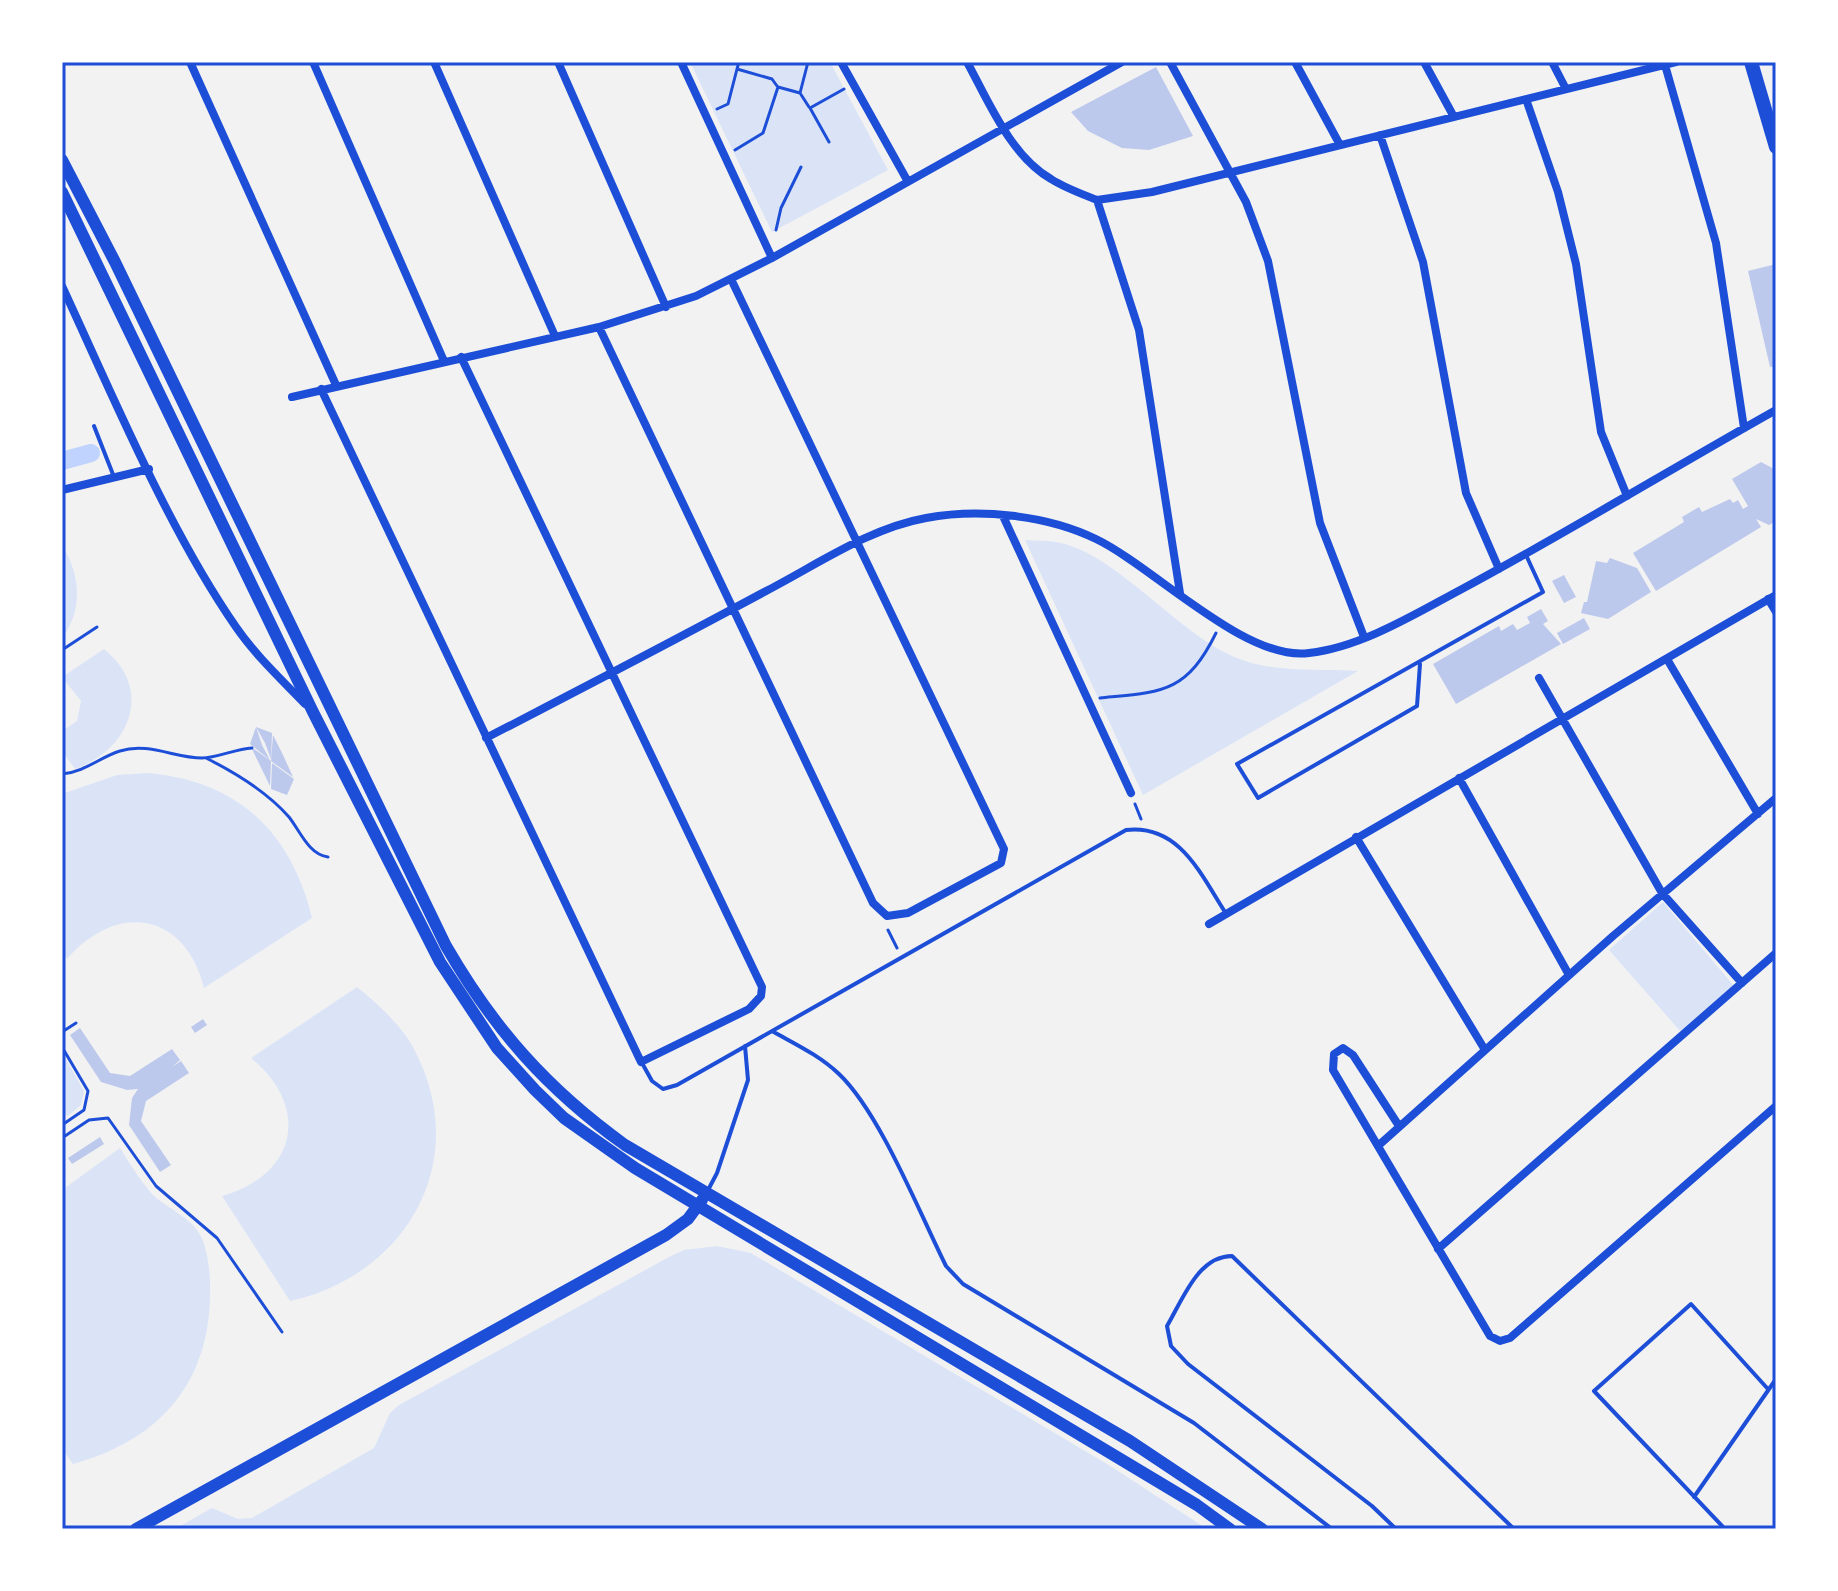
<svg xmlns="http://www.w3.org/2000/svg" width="1838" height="1591" font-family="'IBM Plex Sans',sans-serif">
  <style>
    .green { fill: #dbe4f7 }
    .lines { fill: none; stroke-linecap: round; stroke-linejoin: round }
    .canal { stroke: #bfd3fe; stroke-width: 18 }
    .building { fill: #bdc9ec }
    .path { stroke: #1d4ed8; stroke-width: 3 }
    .service { stroke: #1d4ed8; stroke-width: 4 }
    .minor { stroke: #1d4ed8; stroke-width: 8 }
    .secondary { stroke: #1d4ed8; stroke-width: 12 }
    .primary { stroke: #1d4ed8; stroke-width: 14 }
    .neatline { fill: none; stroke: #1d4ed8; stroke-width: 3 }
  </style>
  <rect width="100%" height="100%" fill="#f2f2f2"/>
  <!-- green -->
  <path class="green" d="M 690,62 L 830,62 L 888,170 L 772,232 Z
    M 1025,540 C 1035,541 1046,540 1056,542 C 1114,552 1173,628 1230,655 C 1270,674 1315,668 1358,671 L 1143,795 Z
    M 62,545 C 81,576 83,609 62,639 Z
    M 104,649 C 155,690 129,750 75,769 L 62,751 L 62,731 L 77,721 L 81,701 L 62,677 Z
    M 148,773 C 237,781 291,831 312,918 L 204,988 C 185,911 116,902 67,959 L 62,951 L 62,794 L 117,775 Z
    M 1663,902 L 1734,986 L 1681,1032 L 1609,950 Z
    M 357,987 C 380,1006 404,1027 417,1055 C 471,1165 404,1276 290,1301 L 222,1196 C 297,1175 311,1107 251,1058 Z
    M 62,1052 L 84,1091 L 81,1105 L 68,1116 L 62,1113 Z
    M 120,1148 C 130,1164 140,1180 152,1194 C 165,1207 190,1217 199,1233 C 209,1249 211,1280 210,1299 C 207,1388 156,1441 73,1464 L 62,1449 L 62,1190 Z
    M 717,1246 L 751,1253 L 1112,1467 L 1207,1529 L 175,1529 L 212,1508 L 238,1519 L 252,1518 L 374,1448 L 390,1413 L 399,1405 L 669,1257 L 684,1250 Z"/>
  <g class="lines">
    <!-- canal -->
    <path class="canal" d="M 62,461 L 91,453"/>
  </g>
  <!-- building -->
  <path class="building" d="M 1156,67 L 1193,136 L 1149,150 L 1122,148 L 1088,131 L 1071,112 Z
    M 1776,264 L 1776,366 L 1770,367 L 1748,271 Z
    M 1761,462 L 1776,470 L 1776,521 L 1769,525 L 1756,519 L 1761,527 L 1656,591 L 1633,553 L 1684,522 L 1682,517 L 1699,507 L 1702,512 L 1730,499 L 1733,503 L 1738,500 L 1743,509 L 1748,506 L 1732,479 Z
    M 1610,558 L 1637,568 L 1651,592 L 1608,619 L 1581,613 L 1584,602 L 1587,602 L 1596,561 L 1607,563 Z
    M 1564,575 L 1576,597 L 1564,603 L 1552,581 Z
    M 1541,609 L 1548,621 L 1543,624 L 1561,644 L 1456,704 L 1433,664 L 1499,626 L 1501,631 L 1513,624 L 1517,630 L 1530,623 L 1527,617 Z
    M 1584,618 L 1590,629 L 1563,644 L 1557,633 Z
    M 256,727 L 272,733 L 271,759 L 265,743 Z
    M 256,727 L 262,745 L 270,760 L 250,744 Z
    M 273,735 L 283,755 L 271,761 L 283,755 L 293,777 L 271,761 L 270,786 L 251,747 L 271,761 Z
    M 272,763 L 287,795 L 272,763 L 294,779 L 287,795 L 271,789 Z
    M 203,1019 L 207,1025 L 195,1033 L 191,1027 Z
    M 80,1028 L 110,1073 L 130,1076 L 172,1049 L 180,1060 L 172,1067 L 181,1061 L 189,1073 L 146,1101 L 141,1121 L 171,1165 L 160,1172 L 129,1125 L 132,1098 L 138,1089 L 127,1090 L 101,1082 L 70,1035 Z
    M 100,1137 L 104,1144 L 72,1164 L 68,1158 Z"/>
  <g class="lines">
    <!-- path -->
    <path class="path" d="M 739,62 L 737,69 L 772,79 L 777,86
      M 800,93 L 809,107
      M 717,109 L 728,104 L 737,69
      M 829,142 L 810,108 L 844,89
      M 735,150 L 763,133 L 778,87 L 800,93 L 808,62
      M 776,230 L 781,208 L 801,167
      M 62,650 L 97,627
      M 1100,698 C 1161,692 1186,694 1216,633
      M 206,758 C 236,773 267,792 289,817 C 300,831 309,855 328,857
      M 62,774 C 85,772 100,757 120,751 C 148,742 175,758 202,758 C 217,758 235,749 252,748
      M 1135,804 L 1141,819
      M 888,930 L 897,948
      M 62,1032 L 76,1023
      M 62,1047 L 88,1091 L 84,1110 L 62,1125
      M 62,1138 L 89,1120 L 108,1118 L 156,1186 L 217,1238 L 282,1332"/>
    <!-- service -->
    <path class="service" d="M 94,426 L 114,477
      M 1420,664 L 1417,706 L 1258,798 L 1237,764 L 1543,592 L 1526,555
      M 772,1031 C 795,1044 819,1055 839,1074 C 880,1113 919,1212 946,1266 L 963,1284 L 1194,1423 L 1332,1529
      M 642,1063 L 652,1081 L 663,1089 L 677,1085 L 1126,830 C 1179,824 1200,873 1225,912
      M 707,1192 L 717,1173 L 748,1080 L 745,1046
      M 1694,1497 L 1776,1379
      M 1396,1529 L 1372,1506 L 1188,1364 L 1171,1346 L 1167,1326 C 1183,1299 1198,1256 1232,1256 L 1514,1529
      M 1725,1529 L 1594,1391 L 1691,1304 L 1767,1388"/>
    <!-- minor -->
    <path class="minor" d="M 190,62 L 336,385
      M 313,62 L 444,361
      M 434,62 L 555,336
      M 558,62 L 666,307
      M 681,62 L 772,258
      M 841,62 L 907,180
      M 967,62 C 989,102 1010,155 1051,179 C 1065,188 1082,194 1097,200 L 1139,330 L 1180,593
      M 1170,62 L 1246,202 L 1268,261 L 1320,523 L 1364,637
      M 1295,62 L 1340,145
      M 1424,62 L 1454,117
      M 1552,62 L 1566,89
      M 1665,65 L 1716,243 L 1744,428
      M 1526,99 L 1558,192 L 1576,264 L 1601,432 L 1627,496
      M 1380,135 L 1423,262 L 1466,493 L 1499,569
      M 1097,200 L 1152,192 L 1676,62
      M 62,286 C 113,396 168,529 236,627 C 256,656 282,680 305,704
      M 599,327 L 873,903 L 887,916 L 908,913 L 1001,863 L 1004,849 L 731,279
      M 321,389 L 641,1062 L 749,1009 L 761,996 L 762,987 L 461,357
      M 292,397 L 599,327 L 696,296 L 772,258 L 1122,62
      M 62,490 L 149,469
      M 1003,516 L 1131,793
      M 1768,599 L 1776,612
      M 1667,659 L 1758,814
      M 1539,678 L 1662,893 L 1742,983
      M 486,738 C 581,689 675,640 768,590 C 818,564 870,528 926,518 C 979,508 1047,515 1096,539 C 1154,567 1246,662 1309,653 C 1362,647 1415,614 1462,589 C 1568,532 1671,469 1776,410
      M 1459,778 L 1569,975
      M 1356,837 L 1485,1050
      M 1209,924 L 1776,595
      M 1399,1126 L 1353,1055 L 1343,1048 L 1334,1054 L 1333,1070 L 1490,1336 L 1500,1341 L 1510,1338 L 1776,1106
      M 1379,1145 L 1613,936 L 1776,798
      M 1438,1249 L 1776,953"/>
    <!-- secondary -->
    <path class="secondary" d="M 62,160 L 115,262 L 446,946 C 494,1029 547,1089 625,1145 L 1130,1441 L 1262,1529
      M 62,192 L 313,712 L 440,962 L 497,1048 L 535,1090 L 564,1118 L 635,1168 L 1197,1505 L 1230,1529
      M 136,1529 L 666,1235 L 688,1219 L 702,1200"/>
    <!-- primary -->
    <path class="primary" d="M 1751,62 L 1776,147"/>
  </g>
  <!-- border -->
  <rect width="1838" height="1591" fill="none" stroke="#ffffff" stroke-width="128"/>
  <rect x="64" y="64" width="1710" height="1463" class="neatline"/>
</svg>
